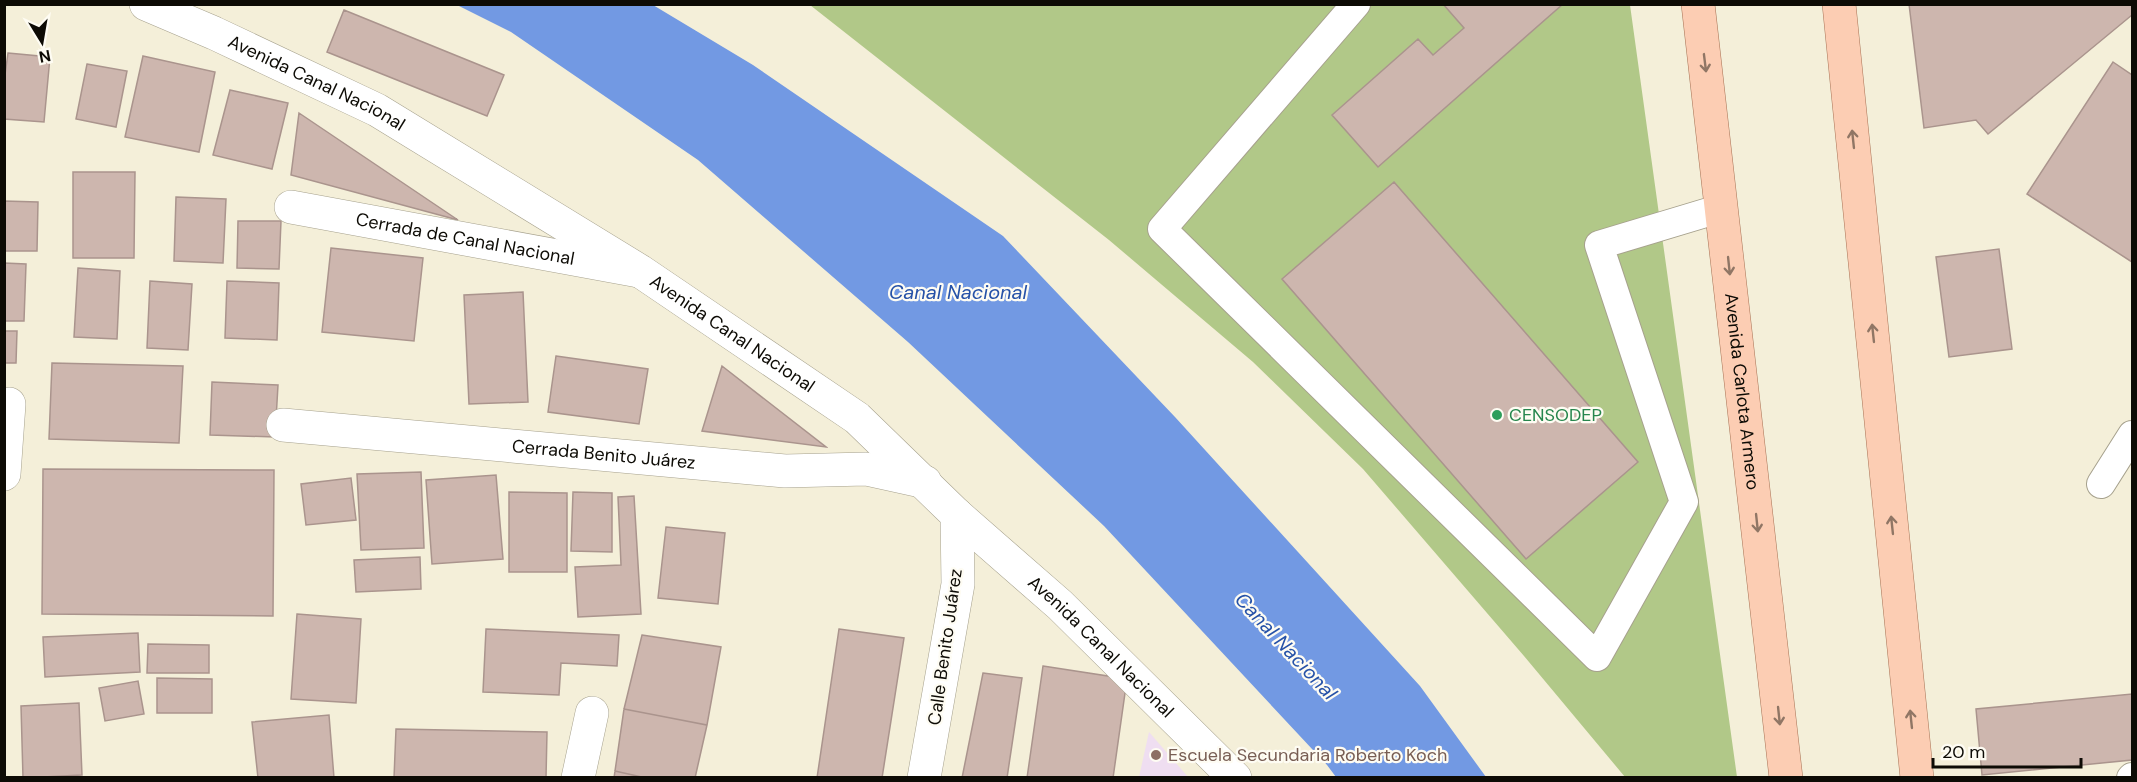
<svg xmlns="http://www.w3.org/2000/svg" width="2137" height="782" font-family="'DM Sans',sans-serif">
  <style>
    .education { fill: #efdef1 }
    .green { fill: #b1c888 }
    .water { fill: #7299e3 }
    .building { fill: #cdb6ae; stroke: #aa948d; stroke-width: 1.5 }
    .lines { fill: none; stroke-linecap: round; stroke-linejoin: round }
    .service-casing { stroke: #a6a18d; stroke-width: 30 }
    .pedestrian-casing { stroke: #a6a18d; stroke-width: 34 }
    .minor-casing { stroke: #a6a18d; stroke-width: 34 }
    .tertiary-casing { stroke: #a6a18d; stroke-width: 34 }
    .primary-casing { stroke: #a77356; stroke-width: 34 }
    .service { stroke: #fff; stroke-width: 28 }
    .pedestrian { stroke: #fff; stroke-width: 33 }
    .minor { stroke: #fff; stroke-width: 33 }
    .tertiary { stroke: #fff; stroke-width: 33 }
    .primary { stroke: #fccdb3; stroke-width: 33 }
    .oneway { stroke: #907665 }
    .leisure-dot { fill: #2e9e5b; stroke: #fefcf3; stroke-width: 2 }
    .education-dot { fill: #8d6e63; stroke: #fefcf3; stroke-width: 2 }
    .labels { text-anchor: middle; stroke-width: 4.5; stroke-linejoin: round; paint-order: stroke }
    .street-label { font-size: 18px; fill: #0d0b05; stroke: #fefcf3 }
    .leisure-label { font-size: 18px; fill: #27864d; stroke: #fefcf3; text-anchor: start }
    .education-label { font-size: 18px; fill: #785e54; stroke: #fefcf3; text-anchor: start }
    .water-label { font-size: 20px; font-style: italic; fill: #2652a8; stroke: #fefcf3 }
  </style>
  <rect width="100%" height="100%" fill="#f4efd9"/>
  <!-- education -->
  <path class="education" d="M 1149,732 L 1188,777 L 1139,777 Z"/>
  <!-- green -->
  <path class="green" d="M 810,5 L 1630,5 L 1737,777 L 1625,777 L 1524,656 L 1363,469 L 1253,362 L 1109,240 Z"/>
  <!-- water -->
  <path class="water" d="M 457,5 L 653,5 L 753,65 L 1003,236 L 1175,417 L 1420,686 L 1486,777 L 1336,777 L 1327,765 L 1104,526 L 908,342 L 698,160 L 511,32 Z"/>
  <!-- building -->
  <path class="building" d="M 1443,4 L 1563,4 L 1378,167 L 1332,115 L 1418,39 L 1433,55 L 1464,28 Z
    M 1909,4 L 2132,4 L 2132,15 L 1988,134 L 1976,120 L 1924,128 Z
    M 344,10 L 504,75 L 487,116 L 327,52 Z
    M 8,53 L 50,57 L 44,122 L 4,119 L 4,82 Z
    M 143,56 L 215,72 L 199,152 L 125,137 Z
    M 2113,62 L 2132,75 L 2132,262 L 2027,194 Z
    M 87,64 L 127,71 L 116,127 L 76,119 Z
    M 230,90 L 288,103 L 272,169 L 213,155 Z
    M 299,113 L 458,220 L 291,175 Z
    M 73,172 L 135,172 L 134,258 L 73,258 Z
    M 1394,182 L 1638,462 L 1526,559 L 1282,279 Z
    M 176,197 L 226,199 L 223,263 L 174,261 Z
    M 4,201 L 38,202 L 37,251 L 4,251 Z
    M 238,221 L 281,221 L 279,269 L 237,268 Z
    M 331,248 L 423,258 L 414,341 L 322,332 Z
    M 1999,249 L 2012,349 L 1949,357 L 1936,257 Z
    M 4,263 L 26,264 L 24,321 L 4,321 Z
    M 78,268 L 120,271 L 117,339 L 74,337 Z
    M 150,281 L 192,284 L 188,350 L 147,348 Z
    M 227,281 L 279,283 L 277,340 L 225,338 Z
    M 523,292 L 528,402 L 469,404 L 464,295 Z
    M 4,331 L 17,331 L 16,363 L 4,363 Z
    M 556,356 L 648,369 L 639,424 L 548,412 Z
    M 52,363 L 183,366 L 179,443 L 49,439 Z
    M 722,366 L 826,447 L 702,431 Z
    M 212,382 L 278,385 L 275,437 L 210,435 Z
    M 43,469 L 274,470 L 273,616 L 42,614 Z
    M 421,472 L 424,548 L 361,550 L 357,474 Z
    M 496,475 L 503,559 L 432,564 L 426,480 Z
    M 351,478 L 356,520 L 306,525 L 301,484 Z
    M 509,492 L 567,493 L 567,572 L 509,572 Z
    M 573,492 L 612,493 L 612,552 L 571,551 Z
    M 634,496 L 641,614 L 578,617 L 575,567 L 621,565 L 618,497 Z
    M 666,527 L 725,533 L 718,604 L 658,598 Z
    M 420,557 L 421,589 L 356,592 L 354,560 Z
    M 297,614 L 361,619 L 356,703 L 291,699 Z
    M 486,629 L 619,635 L 617,666 L 561,663 L 559,695 L 483,692 Z
    M 839,629 L 904,638 L 882,778 L 817,778 Z
    M 138,633 L 140,672 L 45,677 L 43,637 Z
    M 642,635 L 721,647 L 707,725 L 624,709 Z
    M 148,644 L 209,645 L 209,673 L 147,673 Z
    M 1043,666 L 1127,679 L 1113,778 L 1027,778 Z
    M 983,673 L 1022,678 L 1007,778 L 962,778 Z
    M 157,678 L 212,679 L 212,713 L 157,713 Z
    M 138,681 L 144,714 L 105,721 L 99,688 Z
    M 2132,694 L 2132,760 L 1982,775 L 1976,709 Z
    M 79,703 L 82,775 L 23,778 L 21,706 Z
    M 624,709 L 707,725 L 695,778 L 646,778 L 615,771 Z
    M 329,715 L 334,778 L 258,778 L 252,722 Z
    M 396,729 L 547,732 L 546,778 L 394,778 Z
    M 615,771 L 646,778 L 614,778 Z"/>
  <g class="lines">
    <!-- service casing -->
    <g class="service-casing">
      <path id="service" d="M 1356,4 L 1162,229 L 1597,657 L 1684,502 L 1599,245 L 1722,208
        M 2101,484 L 2132,435
        M 2131,778 L 2132,777"/>
    </g>
    <!-- pedestrian casing -->
    <g class="pedestrian-casing">
      <g id="pedestrian">
        <path id="s1" d="M 957,515 L 1060,605 L 1235,778"/>
      </g>
    </g>
    <!-- minor casing -->
    <g class="minor-casing">
      <g id="minor">
        <path id="s2" d="M 291,207 L 639,271"/>
        <path id="s3" d="M 283,425 L 785,471 L 866,469 L 925,482"/>
        <path d="M 4,474 L 9,404"/>
        <path d="M 578,778 L 592,713"/>
      </g>
    </g>
    <!-- tertiary casing -->
    <g class="tertiary-casing">
      <g id="tertiary">
        <path id="s4" d="M 146,4 L 214,33 L 377,110 L 640,271 L 857,418 L 957,515 L 958,584 L 924,778"/>
      </g>
    </g>
    <!-- primary casing -->
    <g class="primary-casing">
      <g id="primary">
        <path id="s5" d="M 1698,4 L 1786,778"/>
        <path d="M 1839,4 L 1917,778"/>
      </g>
    </g>
    <!-- service -->
    <use href="#service" class="service"/>
    <!-- pedestrian -->
    <use href="#pedestrian" class="pedestrian"/>
    <!-- minor -->
    <use href="#minor" class="minor"/>
    <!-- tertiary -->
    <use href="#tertiary" class="tertiary"/>
    <!-- primary -->
    <use href="#primary" class="primary"/>
  </g>
  <!-- one-way arrows -->
  <defs><path id="oneway-shaft" d="M-6 0H5M1.5-3L5.5 0L1.5 3" fill="none" stroke-width="1.6" stroke-linecap="round" stroke-linejoin="round" transform="scale(1.5)"/></defs>
  <g class="oneway">
    <use href="#oneway-shaft" transform="translate(1705 63) rotate(83)"/>
    <use href="#oneway-shaft" transform="translate(1853 139) rotate(-96)"/>
    <use href="#oneway-shaft" transform="translate(1729 266) rotate(84)"/>
    <use href="#oneway-shaft" transform="translate(1873 333) rotate(-96)"/>
    <use href="#oneway-shaft" transform="translate(1757 523) rotate(84)"/>
    <use href="#oneway-shaft" transform="translate(1892 525) rotate(-96)"/>
    <use href="#oneway-shaft" transform="translate(1779 716) rotate(84)"/>
    <use href="#oneway-shaft" transform="translate(1911 719) rotate(-96)"/>
  </g>
  <!-- markers -->
  <circle class="leisure-dot" cx="1497" cy="415" r="6"/>
  <circle class="education-dot" cx="1156" cy="755" r="6"/>
  <g class="labels">
    <!-- street labels -->
    <g class="street-label">
      <text dy="6" stroke="none"><textPath href="#s4" startOffset="188">Avenida Canal Nacional</textPath></text>
      <text dy="6" stroke="none"><textPath href="#s2" startOffset="177">Cerrada de Canal Nacional</textPath></text>
      <text dy="6" stroke="none"><textPath href="#s4" startOffset="674">Avenida Canal Nacional</textPath></text>
      <text dy="6" stroke="none"><textPath href="#s5" startOffset="390">Avenida Carlota Armero</textPath></text>
      <text dy="6" stroke="none"><textPath href="#s3" startOffset="322">Cerrada Benito Juárez</textPath></text>
      <text transform="translate(945 647) rotate(-82)" y="6">Calle Benito Juárez</text>
      <text dy="6" stroke="none"><textPath href="#s1" startOffset="195">Avenida Canal Nacional</textPath></text>
    </g>
    <!-- leisure labels -->
    <g class="leisure-label">
      <text x="1509" y="421">CENSODEP</text>
    </g>
    <!-- education labels -->
    <g class="education-label">
      <text x="1168" y="761">Escuela Secundaria Roberto Koch</text>
    </g>
    <!-- water labels -->
    <g class="water-label">
      <text x="958" y="299">Canal Nacional</text>
      <text transform="translate(1286 646) rotate(47)" y="7">Canal Nacional</text>
    </g>
  </g>
  <!-- border -->
  <rect width="2137" height="782" fill="none" stroke="#0d0b05" stroke-width="12"/>
  <!-- north arrow -->
  <g transform="translate(42 42) rotate(169)" stroke="#fefcf3" stroke-width="4.5" paint-order="stroke">
  <path d="M0-4.5L10 22L0 15L-10 22Z" fill="#0d0b05"/>
  <text y="-9" font-size="16" font-weight="bold" text-anchor="middle" fill="#0d0b05">N</text>
  </g>
  <!-- scale -->
  <path d="M1933 758v9h148v-9" fill="none" stroke="#0d0b05" stroke-width="3"/>
  <text x="1942" y="758" font-size="18" fill="#0d0b05" stroke="#fefcf3" stroke-width="4.5" paint-order="stroke">20 m</text>
</svg>
